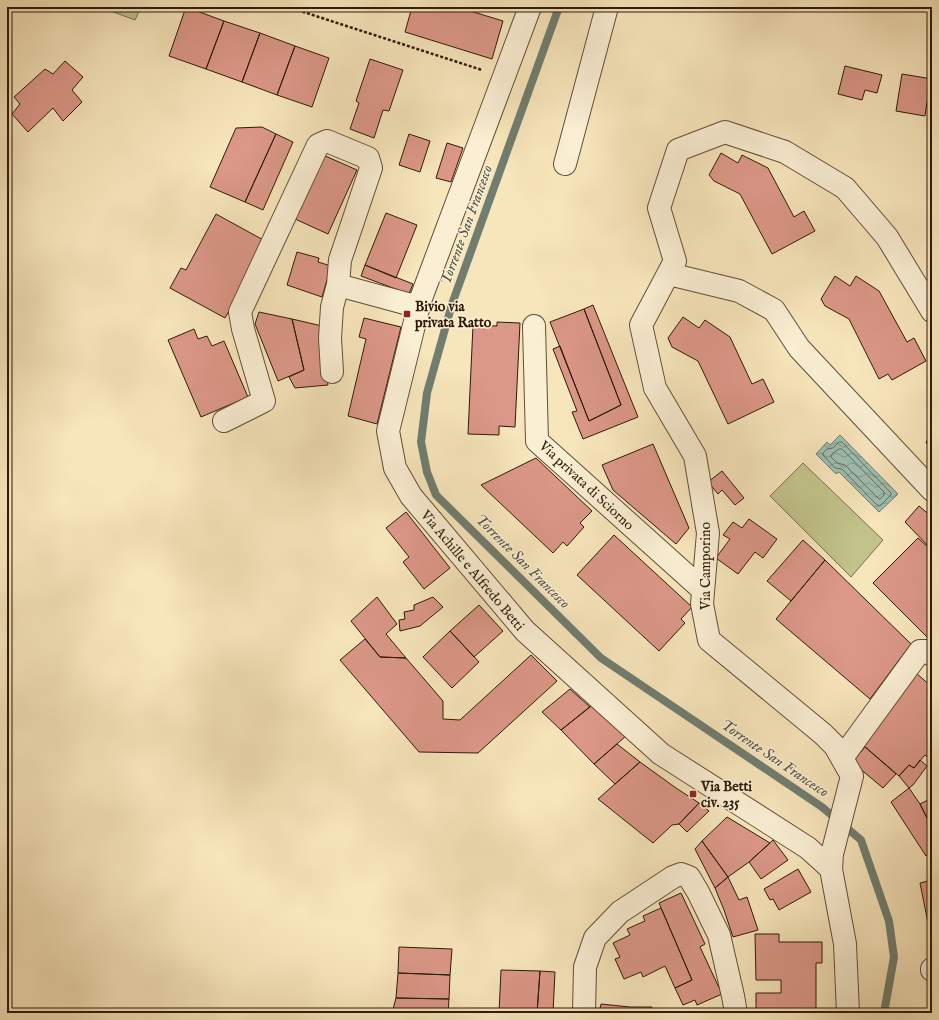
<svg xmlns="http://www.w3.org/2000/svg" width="939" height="1020" font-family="'IM FELL English',serif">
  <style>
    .garden { fill: #c2c38c; stroke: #786f4a }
    .water { fill: url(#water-waves); stroke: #707d6f }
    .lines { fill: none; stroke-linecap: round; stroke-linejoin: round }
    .shore { stroke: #656d5e; stroke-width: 1 }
    .stream { stroke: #707d6f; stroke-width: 8 }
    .building { fill: #db9787; stroke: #2d1b08 }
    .minor-casing { stroke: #604e35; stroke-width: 24 }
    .path { stroke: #2d1b08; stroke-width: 2.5; stroke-dasharray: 3 2; stroke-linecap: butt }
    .minor { stroke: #faeed3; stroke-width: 22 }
    .poi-dot { fill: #8f2418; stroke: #faeed3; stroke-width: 1.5 }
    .labels { text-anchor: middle; stroke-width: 3; stroke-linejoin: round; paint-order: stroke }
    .poi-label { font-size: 14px; font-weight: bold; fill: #2d1b08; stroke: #faeed3; text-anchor: start }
    .street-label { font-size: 14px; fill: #2d1b08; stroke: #faeed3 }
    .water-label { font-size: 15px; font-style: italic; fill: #545444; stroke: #faeed3 }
  </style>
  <defs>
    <pattern id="water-waves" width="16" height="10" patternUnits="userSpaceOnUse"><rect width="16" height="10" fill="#9dbfb3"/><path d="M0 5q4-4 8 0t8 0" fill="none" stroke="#809a90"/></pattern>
  </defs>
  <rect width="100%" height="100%" fill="#f7e5bb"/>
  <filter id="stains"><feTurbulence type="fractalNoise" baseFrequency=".005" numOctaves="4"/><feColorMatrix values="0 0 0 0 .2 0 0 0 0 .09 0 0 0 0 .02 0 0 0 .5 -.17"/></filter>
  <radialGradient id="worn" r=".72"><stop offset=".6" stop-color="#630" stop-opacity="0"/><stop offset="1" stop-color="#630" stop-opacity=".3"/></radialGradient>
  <!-- garden -->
  <path class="garden" d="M 100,7 L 141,7 L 135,20 Z
    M 803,463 L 883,540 L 851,577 L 770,496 Z"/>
  <!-- water -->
  <path class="water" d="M 840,435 L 898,494 L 879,512 L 839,472 L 836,474 L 816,454 L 827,442 L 830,445 Z"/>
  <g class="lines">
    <!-- shore -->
    <path class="shore" d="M 839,442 L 842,442 L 891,493 L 891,495 L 880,506 L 877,505 L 842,469 L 835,468 L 823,455 L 823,453 L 827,449 L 833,448 Z
      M 839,449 L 842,449 L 884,492 L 884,495 L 880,499 L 878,498 L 845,465 L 837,463 L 831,457 L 832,454 Z"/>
    <!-- stream -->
    <path class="stream" d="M 559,7 L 452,304 L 427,393 L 421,442 L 427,472 L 436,495 L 601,658 L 822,807 L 861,840 L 889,921 L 894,957 L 884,1013"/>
  </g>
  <!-- building -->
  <path class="building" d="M 186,7 L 224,21 L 206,69 L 169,56 Z
    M 412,7 L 457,7 L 503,21 L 492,59 L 405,32 Z
    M 224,21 L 260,33 L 242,82 L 206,69 Z
    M 260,33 L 295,46 L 277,95 L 242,82 Z
    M 295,46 L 329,58 L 312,107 L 277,95 Z
    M 370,59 L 403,70 L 389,111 L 383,110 L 374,138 L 350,129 L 359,103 L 356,101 Z
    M 65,61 L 83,77 L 72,90 L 82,102 L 63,121 L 53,108 L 28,132 L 12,114 L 20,104 L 14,97 L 45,69 L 53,74 Z
    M 845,66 L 882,75 L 877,93 L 865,90 L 862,100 L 838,94 Z
    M 902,74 L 932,79 L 932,103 L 927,102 L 925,116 L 896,111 Z
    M 262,127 L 276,134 L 245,202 L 210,187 L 236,128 Z
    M 276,134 L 293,142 L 263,210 L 245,202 Z
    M 409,134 L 430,141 L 420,172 L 399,165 Z
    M 447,143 L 463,148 L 451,182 L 436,178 Z
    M 721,153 L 738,163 L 742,155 L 768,168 L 794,217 L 804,211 L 815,231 L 772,254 L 740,194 L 714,181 L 709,175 Z
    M 323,155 L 357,170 L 328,234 L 295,219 Z
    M 386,213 L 417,225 L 396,278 L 365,265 Z
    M 216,214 L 267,242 L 225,318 L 170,288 L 181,268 L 186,270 Z
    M 297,252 L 319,258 L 318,262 L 331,266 L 322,297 L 287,285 Z
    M 365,265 L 413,284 L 409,294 L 361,276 Z
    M 835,276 L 850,286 L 856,276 L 879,291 L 907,342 L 914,338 L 926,361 L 892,380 L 888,374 L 879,379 L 849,319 L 825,306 L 821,299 Z
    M 593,305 L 638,417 L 583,439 L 572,412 L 577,411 L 553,349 L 560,346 L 589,421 L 621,405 L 584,309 Z
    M 584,309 L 621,405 L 589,421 L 550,322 Z
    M 259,312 L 292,319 L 304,370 L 278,381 L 255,324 Z
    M 683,317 L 699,328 L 705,320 L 730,337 L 752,384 L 763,379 L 774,402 L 728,424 L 698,361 L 672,347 L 668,338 Z
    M 364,318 L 401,327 L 377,424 L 348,416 L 366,339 L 359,337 Z
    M 292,319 L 322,326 L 328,385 L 295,388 L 289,377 L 304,370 Z
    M 497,322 L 520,323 L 515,427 L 499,426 L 499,435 L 468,434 L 473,325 L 497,326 Z
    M 194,329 L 198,339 L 207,336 L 212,346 L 224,341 L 248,397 L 201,417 L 168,340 Z
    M 932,429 L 932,449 L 926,443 Z
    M 653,444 L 689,528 L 676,544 L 613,490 L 602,465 Z
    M 536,458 L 592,511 L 580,523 L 584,527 L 567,546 L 563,542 L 553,553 L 481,485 Z
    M 722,471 L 744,498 L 735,505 L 722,490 L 718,494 L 708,482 Z
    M 919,506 L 932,517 L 932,550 L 905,522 Z
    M 406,512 L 450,568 L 424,589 L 403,562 L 409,557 L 386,528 Z
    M 749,519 L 777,539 L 763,558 L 755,552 L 738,574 L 716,558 L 730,539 L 723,535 L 733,522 L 742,528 Z
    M 614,535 L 692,607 L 681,619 L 685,623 L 659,651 L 577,575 Z
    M 918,538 L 932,551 L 932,632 L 927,637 L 873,583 Z
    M 803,540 L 825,560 L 791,601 L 767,581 Z
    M 825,560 L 911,644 L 870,699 L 776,619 Z
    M 377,597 L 397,624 L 386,634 L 406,658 L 380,657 L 351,621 Z
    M 433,597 L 443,607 L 420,626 L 400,631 L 399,620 L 405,619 L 404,612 L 414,610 L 414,605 Z
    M 479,605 L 503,631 L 474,657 L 450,631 Z
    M 450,631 L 479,662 L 452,688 L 423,657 Z
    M 365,639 L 380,657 L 406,658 L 443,701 L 443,719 L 460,720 L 531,655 L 557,681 L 478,753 L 419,752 L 340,660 Z
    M 916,673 L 932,687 L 932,756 L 930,759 L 925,755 L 914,768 L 909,765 L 899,776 L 863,745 Z
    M 570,689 L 590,707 L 561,730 L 542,712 Z
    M 592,705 L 626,736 L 594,764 L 561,730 Z
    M 617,744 L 640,762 L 615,784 L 594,764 Z
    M 865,747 L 896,774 L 883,788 L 852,762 Z
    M 920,760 L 927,766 L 913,785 L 909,788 L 899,776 L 909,765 L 914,768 Z
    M 640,762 L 676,788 L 699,803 L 679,824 L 672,825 L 653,843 L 598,799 Z
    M 909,788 L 920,804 L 932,828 L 932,852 L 926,856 L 891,802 Z
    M 932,798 L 932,828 L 920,804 Z
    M 699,803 L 709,811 L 687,832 L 679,824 Z
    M 727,817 L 770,843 L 749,862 L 728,877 L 702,841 Z
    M 773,840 L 788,860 L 761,879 L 749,862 Z
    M 702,841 L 728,877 L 715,888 L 695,849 Z
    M 798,869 L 811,892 L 779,910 L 773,899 L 770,900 L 764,889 Z
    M 728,877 L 739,900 L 747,897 L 758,930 L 733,937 L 724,910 L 715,888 Z
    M 932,880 L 932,943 L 920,883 Z
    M 681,893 L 705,944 L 700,947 L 722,994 L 697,1005 L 695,1000 L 683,1005 L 675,988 L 692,980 L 659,903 Z
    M 661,908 L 692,980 L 675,988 L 665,966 L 643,977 L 641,972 L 624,979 L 615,959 L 620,957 L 613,943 L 630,935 L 627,929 L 645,921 L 643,916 Z
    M 755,934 L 779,934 L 779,942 L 822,942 L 822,963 L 816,963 L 816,1009 L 823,1009 L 823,1013 L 756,1013 L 756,993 L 781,993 L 781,980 L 756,980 Z
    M 399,947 L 452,949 L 450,975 L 398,973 Z
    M 501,970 L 540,971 L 537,1013 L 499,1013 Z
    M 540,971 L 555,972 L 553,1013 L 537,1013 Z
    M 398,973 L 450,975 L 449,999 L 396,998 Z
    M 396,998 L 449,999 L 448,1013 L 392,1013 Z
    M 601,1004 L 630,1007 L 652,1007 L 652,1013 L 599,1013 Z"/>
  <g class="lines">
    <!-- minor casing -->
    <g class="minor-casing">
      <path id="minor" d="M 530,7 L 420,301 L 388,431 L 395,468 L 411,496 L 525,631 L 661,754 L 808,848 L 831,869 L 845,944 L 848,1013
        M 565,164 L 607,7
        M 669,274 L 739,291 L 774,310 L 799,348 L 932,490
        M 534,326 L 537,441 L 703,590
        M 332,372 L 330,338 L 332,307 L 338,285
        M 224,421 L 264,401 L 243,329 L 240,312 L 318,145 L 327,141 L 368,158 L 371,168 L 340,260 L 338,285 L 419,307
        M 842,758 L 920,651 L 928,651 L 932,655
        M 831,869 L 832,854 L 852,776 L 835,746 L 823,734 L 709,640 L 702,604 L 708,533 L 695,456 L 655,388 L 641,325 L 675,261 L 659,208 L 678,150 L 725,132 L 785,152 L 845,188 L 887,237 L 932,311
        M 932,969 L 932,970
        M 584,1013 L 585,967 L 595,938 L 620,912 L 673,877 L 681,874 L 689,877 L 698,892 L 719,935 L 733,996 L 736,1013"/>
    </g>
    <!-- path -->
    <path class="path" d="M 288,7 L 482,70"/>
    <!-- minor -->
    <use href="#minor" class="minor"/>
  </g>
  <!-- markers -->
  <g class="poi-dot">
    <rect x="403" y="310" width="8" height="8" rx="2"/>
    <rect x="689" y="790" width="8" height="8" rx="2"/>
  </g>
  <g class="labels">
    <!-- poi labels -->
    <g class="poi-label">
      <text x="415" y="311">Bivio via<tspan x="415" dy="16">privata Ratto</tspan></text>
      <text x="701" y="791">Via Betti<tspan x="701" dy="16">civ. 235</tspan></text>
    </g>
    <!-- street labels -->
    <g class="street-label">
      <text transform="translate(587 485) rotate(43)" y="5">Via privata di Sciorno</text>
      <text transform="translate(705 566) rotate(-90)" y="5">Via Camporino</text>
      <text transform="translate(473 570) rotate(50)" y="5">Via Achille e Alfredo Betti</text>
    </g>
    <!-- water labels -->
    <g class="water-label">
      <text transform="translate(466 225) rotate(-70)" y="5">Torrente San Francesco</text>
      <text transform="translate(523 561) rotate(45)" y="5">Torrente San Francesco</text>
      <text transform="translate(775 758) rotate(34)" y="5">Torrente San Francesco</text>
    </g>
  </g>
  <!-- margin -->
  <rect width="939" height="1020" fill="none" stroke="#f7e5bb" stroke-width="24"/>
  <rect x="8" y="8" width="923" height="1004" fill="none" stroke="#2d1b08" stroke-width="2"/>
  <rect x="12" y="12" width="915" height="996" fill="none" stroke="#2d1b08"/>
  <rect width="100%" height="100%" filter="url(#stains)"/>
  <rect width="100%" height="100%" fill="url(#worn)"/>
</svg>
